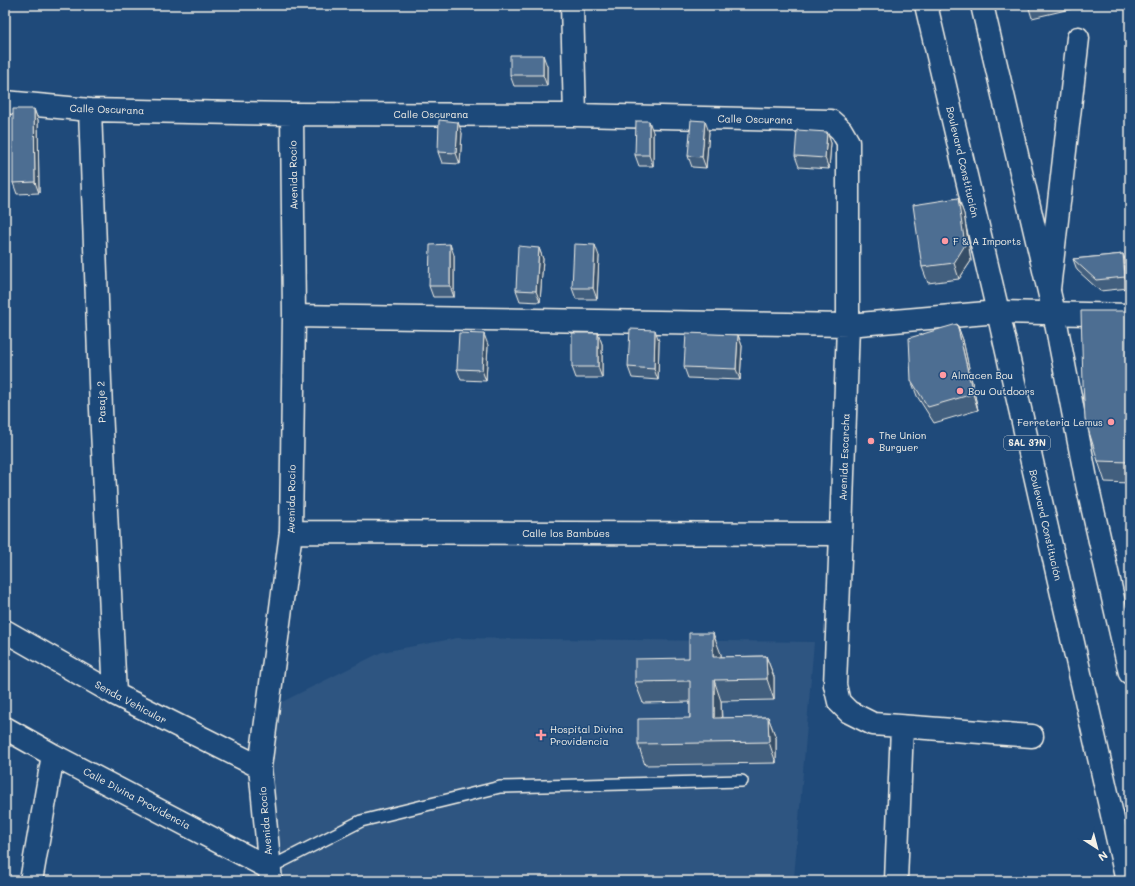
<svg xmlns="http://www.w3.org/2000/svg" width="1135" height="886" font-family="Mali,sans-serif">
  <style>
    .built { fill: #2d5581 }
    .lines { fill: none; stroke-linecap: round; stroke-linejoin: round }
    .service-casing { stroke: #f4f1e8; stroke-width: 14 }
    .minor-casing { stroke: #f4f1e8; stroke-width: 25 }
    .trunk-casing { stroke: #f4f1e8; stroke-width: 25 }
    .service { stroke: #1f4a7a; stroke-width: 11 }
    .minor { stroke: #1f4a7a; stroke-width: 22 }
    .trunk { stroke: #1f4a7a; stroke-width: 22 }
    .wall { fill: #425f7e; stroke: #f4f1e8 }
    .shaded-wall { fill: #364d66; stroke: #f4f1e8 }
    .building { fill: #4d6e92; stroke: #f4f1e8 }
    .poi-dot { fill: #ff9aa2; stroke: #1f4a7a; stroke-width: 1.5 }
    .labels { text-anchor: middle; stroke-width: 3; stroke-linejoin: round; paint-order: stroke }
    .shield { fill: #1f4a7a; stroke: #b4bfc7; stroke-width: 1 }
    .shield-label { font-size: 9px; font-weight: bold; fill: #f4f1e8 }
    .street-label { font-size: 10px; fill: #f4f1e8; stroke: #1f4a7a }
    .poi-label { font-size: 10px; fill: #f4f1e8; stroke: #1f4a7a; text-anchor: start }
  </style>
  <rect width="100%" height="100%" fill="#1f4a7a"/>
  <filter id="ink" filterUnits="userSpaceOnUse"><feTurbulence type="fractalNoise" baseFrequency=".025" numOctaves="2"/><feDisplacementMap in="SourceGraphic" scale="8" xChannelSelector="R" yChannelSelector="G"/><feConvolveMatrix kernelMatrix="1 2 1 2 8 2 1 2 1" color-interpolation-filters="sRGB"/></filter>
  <g filter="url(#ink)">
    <!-- built -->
    <path class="built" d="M 457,638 L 814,642 L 794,878 L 751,881 L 284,881 L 270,768 L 282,702 L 382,652 Z"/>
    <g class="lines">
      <!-- service casing -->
      <g class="service-casing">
        <path id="service" d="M 269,868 L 361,821 L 500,787 L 742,781"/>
      </g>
      <!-- minor casing -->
      <g class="minor-casing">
        <path id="minor" d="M 572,5 L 575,115
          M 5,102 L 90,110 L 292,114 L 575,115 L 831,121 L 841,130 L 848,142 L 848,325 L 841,534 L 835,685 L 839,702 L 849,712 L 873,724 L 1032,736
          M 90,110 L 101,409 L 115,694
          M 1049,289 L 1078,38
          M 294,316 L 848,325 L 998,312 L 1130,315
          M 291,532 L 841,534
          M 5,631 L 115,694 L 260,767
          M 5,728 L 53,755 L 269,868
          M 31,881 L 53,755
          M 271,881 L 260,767 L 291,532 L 294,316 L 292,114
          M 896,881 L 902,727"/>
      </g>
      <!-- trunk casing -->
      <g class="trunk-casing">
        <path id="trunk" d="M 926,5 L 998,312 L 1127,881
          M 982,5 L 1054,313 L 1087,484 L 1130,673"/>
      </g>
      <!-- service -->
      <use href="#service" class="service"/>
      <!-- minor -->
      <use href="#minor" class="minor"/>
      <!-- trunk -->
      <use href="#trunk" class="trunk"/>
    </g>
    <!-- wall -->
    <path class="wall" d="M 1028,5 L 1083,5 L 1083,6 L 1032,18 Z
      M 547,66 L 547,86 L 514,86 L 510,75 Z
      M 34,109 L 38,120 L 39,193 L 17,194 L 13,183 Z
      M 653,132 L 653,166 L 639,166 L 635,155 Z
      M 709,132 L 706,168 L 692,167 L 688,156 Z
      M 827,132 L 831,143 L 829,169 L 799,167 L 795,156 Z
      M 462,133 L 460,164 L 442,163 L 438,152 Z
      M 958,198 L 964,214 L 971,261 L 959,279 L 928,283 L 922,267 Z
      M 539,248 L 543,259 L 540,302 L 520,301 L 516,290 Z
      M 1123,254 L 1127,265 L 1129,288 L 1100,291 L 1077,270 L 1073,259 Z
      M 454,255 L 454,297 L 433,297 L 429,286 Z
      M 599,256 L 597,299 L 576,299 L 572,288 Z
      M 1130,311 L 1130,483 L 1105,482 L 1098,461 Z
      M 957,324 L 963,340 L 978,410 L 934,423 L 917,396 L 911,380 Z
      M 598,333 L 602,344 L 602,378 L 576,378 L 572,367 Z
      M 738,335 L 742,346 L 740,380 L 688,378 L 684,367 Z
      M 659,341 L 658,380 L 632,378 L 628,367 Z
      M 488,345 L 486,381 L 461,380 L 457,369 Z
      M 721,654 L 721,657 L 766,656 L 774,677 L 774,700 L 721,701 L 722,718 L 768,717 L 776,738 L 776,763 L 645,765 L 638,744 L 690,718 L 690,702 L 643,703 L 635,682 L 689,658 Z"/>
    <!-- shaded-wall -->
    <path class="shaded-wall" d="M 543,55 L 547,66 L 547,86 L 543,75 Z
      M 34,109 L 38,120 L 39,193 L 35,182 Z
      M 649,121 L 653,132 L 653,166 L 649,155 Z
      M 705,121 L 709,132 L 706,168 L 702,157 Z
      M 458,122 L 462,133 L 460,164 L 456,153 Z
      M 827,132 L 831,143 L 829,169 L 825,158 Z
      M 958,198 L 964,214 L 971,261 L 959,279 L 954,263 Z
      M 450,244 L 454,255 L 454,297 L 450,286 Z
      M 595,245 L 599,256 L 597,299 L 593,288 Z
      M 539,248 L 543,259 L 540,302 L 536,291 Z
      M 1123,254 L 1127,265 L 1129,288 L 1125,277 Z
      M 957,324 L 963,340 L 978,410 L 973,394 Z
      M 655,330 L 659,341 L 658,380 L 654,369 Z
      M 598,333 L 602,344 L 602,378 L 598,367 Z
      M 484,334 L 488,345 L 486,381 L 482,370 Z
      M 738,335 L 742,346 L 740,380 L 736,369 Z
      M 713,633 L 721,654 L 721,678 L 713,657 Z
      M 766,656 L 774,677 L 774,700 L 767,679 Z
      M 714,680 L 721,701 L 722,739 L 714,718 Z
      M 768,717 L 776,738 L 776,763 L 769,742 Z"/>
    <!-- building -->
    <path class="building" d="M 510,55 L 543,55 L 543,75 L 510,75 Z
      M 13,109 L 34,109 L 35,182 L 13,183 Z
      M 439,120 L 458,122 L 456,153 L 438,152 Z
      M 691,120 L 705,121 L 702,157 L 688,156 Z
      M 636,121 L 649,121 L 649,155 L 635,155 Z
      M 797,130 L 827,132 L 825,158 L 795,156 Z
      M 958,198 L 965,245 L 954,263 L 922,267 L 913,205 Z
      M 450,244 L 450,286 L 429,286 L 430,245 Z
      M 574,244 L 595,245 L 593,288 L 572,288 Z
      M 518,246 L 539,248 L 536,291 L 516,290 Z
      M 1123,254 L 1125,277 L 1096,280 L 1073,259 Z
      M 1081,311 L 1130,311 L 1130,462 L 1098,461 L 1085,419 L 1083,383 Z
      M 957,324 L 973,394 L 928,407 L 911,380 L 909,338 Z
      M 630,329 L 655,330 L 654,369 L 628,367 Z
      M 459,333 L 484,334 L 482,370 L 457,369 Z
      M 572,333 L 598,333 L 598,367 L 572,367 Z
      M 686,333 L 738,335 L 736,369 L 684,367 Z
      M 689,633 L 713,633 L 713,657 L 766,656 L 767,679 L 714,680 L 714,718 L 768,717 L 769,742 L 638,744 L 638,719 L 690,718 L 690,681 L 635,682 L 635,659 L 689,658 Z"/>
  </g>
  <!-- markers -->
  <g class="poi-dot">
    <circle cx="945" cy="241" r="4"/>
    <circle cx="943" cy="375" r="4"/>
    <circle cx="960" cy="391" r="4"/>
    <circle cx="1111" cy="422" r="4"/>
    <circle cx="871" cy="441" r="4"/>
    <path d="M539 729h4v4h4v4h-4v4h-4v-4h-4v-4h4z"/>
  </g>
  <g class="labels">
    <!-- shield labels -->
    <rect class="shield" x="1004" y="436" width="46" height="14" rx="3"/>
    <g class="shield-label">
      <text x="1027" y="446">SAL 37N</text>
    </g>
    <!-- street labels -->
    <g class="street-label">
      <text transform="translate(107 109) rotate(2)" y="4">Calle Oscurana</text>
      <text x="431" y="118">Calle Oscurana</text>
      <text transform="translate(755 119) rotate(1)" y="4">Calle Oscurana</text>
      <text transform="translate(963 162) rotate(77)" y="4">Boulevard Constitución</text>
      <text transform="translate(293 175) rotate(-91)" y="4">Avenida Rocío</text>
      <text transform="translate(101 402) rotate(-92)" y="4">Pasaje 2</text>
      <text transform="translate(844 457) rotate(-88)" y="4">Avenida Escarcha</text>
      <text transform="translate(291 499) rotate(-89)" y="4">Avenida Rocío</text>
      <text transform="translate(1046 525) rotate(77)" y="4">Boulevard Constitución</text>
      <text x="566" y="537">Calle los Bambúes</text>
      <text transform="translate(131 702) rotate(28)" y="4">Senda Vehicular</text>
      <text transform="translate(137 798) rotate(28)" y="4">Calle Divina Providencia</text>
      <text transform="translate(265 821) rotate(-95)" y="4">Avenida Rocío</text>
    </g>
    <!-- poi labels -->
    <g class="poi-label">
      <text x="953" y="245">F &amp; A Imports</text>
      <text x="951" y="379">Almacen Bou</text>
      <text x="968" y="395">Bou Outdoors</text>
      <text x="1103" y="426" text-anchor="end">Ferreteria Lemus</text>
      <text x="879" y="439">The Union<tspan x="879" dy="12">Burguer</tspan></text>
      <text x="550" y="733">Hospital Divina<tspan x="550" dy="12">Providencia</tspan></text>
    </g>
  </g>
  <!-- margin -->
  <rect width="1135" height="886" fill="none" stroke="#1f4a7a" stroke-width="20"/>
  <rect x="10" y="10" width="1115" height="866" fill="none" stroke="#f4f1e8" stroke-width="1.5" filter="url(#ink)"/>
  <!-- north arrow -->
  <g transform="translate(1097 848) rotate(144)" stroke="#1f4a7a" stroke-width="3" paint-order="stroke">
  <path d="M0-3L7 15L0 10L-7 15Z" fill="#f4f1e8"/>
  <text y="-6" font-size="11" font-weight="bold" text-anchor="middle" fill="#f4f1e8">N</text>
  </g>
</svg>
